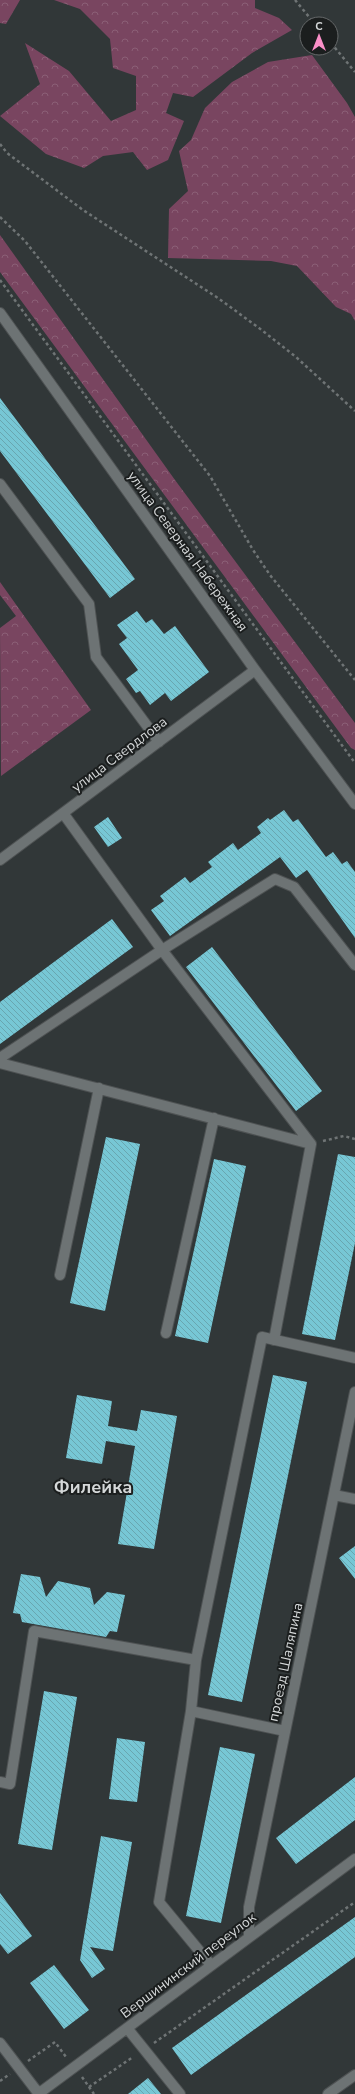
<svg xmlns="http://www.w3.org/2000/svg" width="355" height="2094" font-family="'Nunito Sans',sans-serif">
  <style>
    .forest { fill: url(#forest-crowns) }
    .building { fill: url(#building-back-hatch) }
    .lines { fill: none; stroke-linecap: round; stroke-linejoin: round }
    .minor-casing { stroke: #4e5253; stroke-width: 12 }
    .path { stroke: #6f7475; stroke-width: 2.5; stroke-dasharray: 3 3; stroke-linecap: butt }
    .minor { stroke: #6d7374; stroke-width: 10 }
    .labels { text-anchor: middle; stroke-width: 4; stroke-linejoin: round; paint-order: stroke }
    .street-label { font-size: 14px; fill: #d5d8d9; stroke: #1b1e1e }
    .district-label { font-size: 18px; font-weight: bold; fill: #d5d8d9; stroke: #1b1e1e }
  </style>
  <defs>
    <pattern id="forest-crowns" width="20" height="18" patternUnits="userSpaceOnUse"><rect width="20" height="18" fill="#794560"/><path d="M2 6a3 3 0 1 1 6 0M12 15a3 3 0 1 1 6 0" fill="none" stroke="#8b5f76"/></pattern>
    <pattern id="building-back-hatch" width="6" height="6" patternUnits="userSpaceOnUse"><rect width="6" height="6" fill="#77c7d5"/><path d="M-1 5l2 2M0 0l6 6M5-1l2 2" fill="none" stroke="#69a6b0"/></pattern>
  </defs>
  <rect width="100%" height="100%" fill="#313738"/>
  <!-- forest -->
  <path class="forest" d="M 0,0 L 20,0 L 6,24 L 0,23 Z
    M 54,0 L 255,0 L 255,8 L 279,18 L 292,30 L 252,53 L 193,97 L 173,93 L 166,113 L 184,121 L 168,160 L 147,170 L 133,152 L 103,156 L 84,168 L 46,154 L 0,116 L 40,84 L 25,43 L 69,71 L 111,121 L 136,110 L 136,76 L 113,68 L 110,39 L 80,9 Z
    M 312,55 L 347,103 L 355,117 L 355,321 L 351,314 L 336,307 L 297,266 L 271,261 L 168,258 L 169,209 L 188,191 L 179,151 L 191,140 L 205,108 L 232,82 L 268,62 Z
    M 0,235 L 175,480 L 355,723 L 355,750 L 351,748 L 0,272 Z
    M 0,582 L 91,710 L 1,776 L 0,628 L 16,616 L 0,595 Z"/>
  <!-- building -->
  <path class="building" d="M 0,398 L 135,579 L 110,598 L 0,451 Z
    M 137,611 L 146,623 L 152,619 L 164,634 L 175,626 L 209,672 L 171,701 L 165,693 L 150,705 L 140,691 L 136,693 L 126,679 L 138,670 L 119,644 L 127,638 L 117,625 Z
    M 284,810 L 293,822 L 298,819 L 326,857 L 333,852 L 342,864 L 347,861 L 355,872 L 355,938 L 307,870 L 296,878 L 280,857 L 170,936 L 151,910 L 164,901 L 160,896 L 185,877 L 190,883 L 212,867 L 208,862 L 233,843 L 238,850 L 261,833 L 257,827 L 268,818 L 270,820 Z
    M 108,817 L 122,838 L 108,847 L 94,827 Z
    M 112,919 L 133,947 L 0,1044 L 0,1002 Z
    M 212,947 L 322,1091 L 296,1111 L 186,967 Z
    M 106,1137 L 140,1144 L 105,1311 L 70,1303 Z
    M 338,1154 L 355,1157 L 355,1243 L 335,1340 L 302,1334 Z
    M 214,1159 L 246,1166 L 208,1343 L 175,1336 Z
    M 273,1375 L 307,1382 L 242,1702 L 208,1695 Z
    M 77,1395 L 112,1401 L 108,1426 L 137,1431 L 141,1410 L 177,1416 L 154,1549 L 118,1544 L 135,1446 L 106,1441 L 102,1464 L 66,1458 Z
    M 355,1546 L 355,1579 L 339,1558 Z
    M 21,1574 L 40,1577 L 46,1597 L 58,1581 L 90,1588 L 94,1605 L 107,1592 L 125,1595 L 117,1632 L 110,1631 L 106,1637 L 22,1622 L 20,1614 L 13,1613 Z
    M 44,1691 L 77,1697 L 52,1850 L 18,1844 Z
    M 117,1738 L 145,1742 L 137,1802 L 109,1799 Z
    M 220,1747 L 255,1754 L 221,1923 L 186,1916 Z
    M 355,1777 L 355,1820 L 296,1864 L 276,1838 Z
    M 101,1836 L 132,1842 L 113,1951 L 90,1947 L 105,1969 L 92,1978 L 80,1960 Z
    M 0,1893 L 32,1936 L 8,1954 L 0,1944 Z
    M 355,1917 L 355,1957 L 191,2075 L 172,2048 Z
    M 54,1965 L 89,2010 L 64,2029 L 30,1983 Z
    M 148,2078 L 161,2094 L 128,2094 Z"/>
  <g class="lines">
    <!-- minor casing -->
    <g class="minor-casing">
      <path id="minor" d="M 0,313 L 255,670 L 355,804
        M 0,484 L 89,604 L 96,657 L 159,742
        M 0,860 L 255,670
        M 0,1058 L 162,950 L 275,879 L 294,887 L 355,965
        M 0,1063 L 311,1144 L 162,950 L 63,813
        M 60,1275 L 99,1088
        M 166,1333 L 214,1118
        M 274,1340 L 311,1144
        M 334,1495 L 355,1499
        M 196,1660 L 191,1711 L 285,1731
        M 191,1711 L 159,1902 L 211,1965
        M 0,1782 L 10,1784 L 34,1631 L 196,1660 L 262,1337 L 355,1358
        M 249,1937 L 249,1907 L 355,1392
        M 127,2028 L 180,2094
        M 0,2043 L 39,2094
        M 38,2094 L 355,1859
        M 328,2094 L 355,2075"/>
    </g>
    <!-- path -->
    <path class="path" d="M 295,0 L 315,24
      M 331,43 L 355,72
      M 0,144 L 7,153 L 83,210 L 218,298 L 259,328 L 296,357 L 355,411
      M 0,217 L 25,241 L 210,476 L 253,550 L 270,575 L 355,680
      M 0,280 L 355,763
      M 323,1141 L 344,1136 L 355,1139
      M 154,2043 L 355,1902
      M 28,2061 L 55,2042 L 66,2057
      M 82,2077 L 94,2094
      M 0,2081 L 10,2074
      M 89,2087 L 133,2057"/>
    <!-- minor -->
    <use href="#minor" class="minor"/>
  </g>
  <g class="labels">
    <!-- street labels -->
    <g class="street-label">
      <text transform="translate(188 551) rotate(54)" y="5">улица Северная Набережная</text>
      <text transform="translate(119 754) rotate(-37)" y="5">улица Свердлова</text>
      <text transform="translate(285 1662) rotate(-78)" y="5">проезд Шаляпина</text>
      <text transform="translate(188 1965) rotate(-37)" y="5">Вершининский переулок</text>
    </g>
    <!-- district labels -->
    <g class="district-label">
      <text x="93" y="1493">Филейка</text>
    </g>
  </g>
  <!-- north arrow -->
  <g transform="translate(319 36)"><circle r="19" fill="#1b1e1e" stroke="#656869"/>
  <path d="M0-3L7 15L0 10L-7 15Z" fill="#fa8fc7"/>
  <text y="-6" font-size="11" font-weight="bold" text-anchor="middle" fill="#d5d8d9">С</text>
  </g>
</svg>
